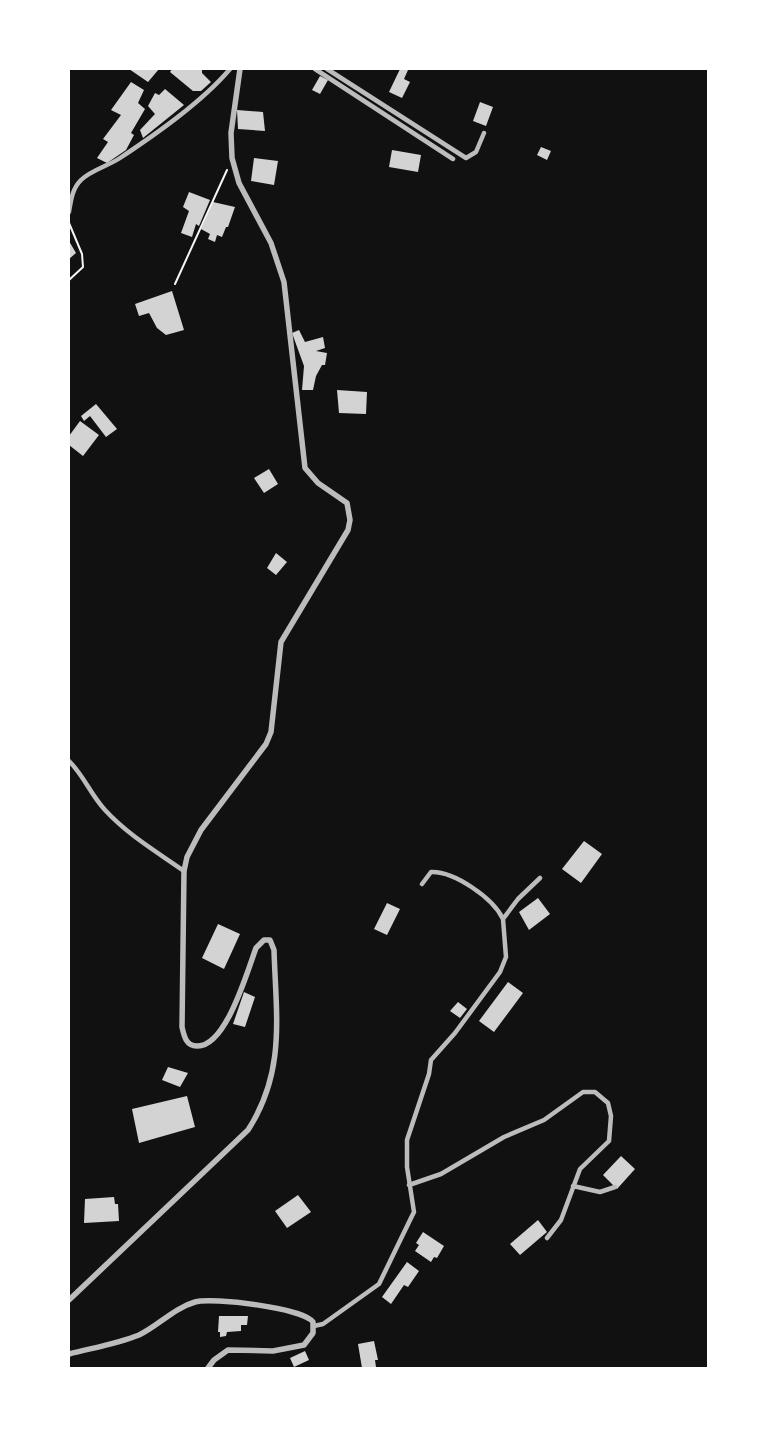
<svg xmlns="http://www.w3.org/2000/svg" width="777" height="1437" font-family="'Asap Condensed',sans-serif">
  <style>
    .building { fill: #d3d3d3 }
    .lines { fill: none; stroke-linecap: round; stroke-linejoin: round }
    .path { stroke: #f5f5f5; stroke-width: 2 }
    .minor { stroke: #bcbcbc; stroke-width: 4.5 }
    .tertiary { stroke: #bcbcbc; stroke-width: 5.5 }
  </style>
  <rect width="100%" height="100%" fill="#111"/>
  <!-- building -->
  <path class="building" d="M 129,69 L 159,69 L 148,82 Z
    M 172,69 L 202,69 L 202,73 L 211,82 L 201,91 L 193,91 L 170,72 Z
    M 400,69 L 408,70 L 404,79 L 410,82 L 402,98 L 389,92 Z
    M 320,76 L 328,80 L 320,94 L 312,90 Z
    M 131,82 L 144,90 L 138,103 L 145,109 L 131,133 L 134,135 L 126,150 L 107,163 L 97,158 L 108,142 L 103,139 L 121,115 L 111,110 Z
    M 165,89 L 184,105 L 143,138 L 140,130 L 155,114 L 148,106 L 155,93 L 159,95 Z
    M 480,102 L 493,107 L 486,126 L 473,121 Z
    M 237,110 L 263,112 L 265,131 L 238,129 Z
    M 541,147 L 551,151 L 547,160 L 537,155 Z
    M 392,150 L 421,155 L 418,172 L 389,167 Z
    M 254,158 L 278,161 L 274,185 L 251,181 Z
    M 189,192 L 210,200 L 199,226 L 196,224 L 192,237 L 181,233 L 189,211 L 183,207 Z
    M 213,202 L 235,207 L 228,227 L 226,227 L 222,237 L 217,235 L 215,242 L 208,239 L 210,234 L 201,229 Z
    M 69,241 L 76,253 L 69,259 Z
    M 172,291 L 184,330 L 166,335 L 157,328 L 149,313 L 139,316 L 135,304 Z
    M 299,330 L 305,342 L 323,337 L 325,348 L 316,351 L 327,353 L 325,365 L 322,365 L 316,376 L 313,390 L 302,390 L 304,366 L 292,333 Z
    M 337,390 L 367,392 L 366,414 L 339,413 Z
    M 96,404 L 117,429 L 106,437 L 90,416 L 84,421 L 81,416 Z
    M 80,421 L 99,435 L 83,456 L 69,445 L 69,436 Z
    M 269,469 L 278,484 L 264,493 L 254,478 Z
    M 276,553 L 287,562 L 276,575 L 267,568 Z
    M 584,841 L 602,854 L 581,883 L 562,869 Z
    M 538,898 L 550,914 L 529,930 L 519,912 Z
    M 387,903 L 400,909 L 387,935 L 374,929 Z
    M 218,924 L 240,934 L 224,969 L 202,958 Z
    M 508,982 L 523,993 L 494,1032 L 479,1021 Z
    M 244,992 L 255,997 L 245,1027 L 233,1024 Z
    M 458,1002 L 467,1009 L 460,1018 L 450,1011 Z
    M 168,1067 L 188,1073 L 180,1087 L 162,1080 Z
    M 187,1096 L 195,1127 L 139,1143 L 132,1109 Z
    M 621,1156 L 635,1169 L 617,1189 L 603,1175 Z
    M 298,1195 L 311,1212 L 287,1228 L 275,1211 Z
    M 114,1197 L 115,1204 L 118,1204 L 119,1221 L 84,1223 L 85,1199 Z
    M 538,1220 L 547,1232 L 520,1255 L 510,1244 Z
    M 423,1232 L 444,1246 L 437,1258 L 434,1257 L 431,1262 L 415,1251 L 419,1245 L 416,1243 Z
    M 407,1262 L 419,1271 L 408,1287 L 404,1285 L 391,1304 L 382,1297 Z
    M 219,1316 L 248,1316 L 247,1325 L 241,1325 L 241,1331 L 227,1332 L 226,1336 L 220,1337 L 220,1332 L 218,1332 Z
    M 374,1341 L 378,1360 L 375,1360 L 376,1367 L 362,1368 L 358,1344 Z
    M 305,1351 L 309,1360 L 294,1367 L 290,1358 Z"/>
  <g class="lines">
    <!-- path -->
    <path class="path" d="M 69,223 L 82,254 L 83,267 L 69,280
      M 175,284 L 227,170"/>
    <!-- minor -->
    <path class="minor" d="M 315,69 L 453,159
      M 327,69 L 466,158 L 476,152 L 484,133
      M 69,212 C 71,200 72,189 81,180 C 91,170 108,166 120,158 C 156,134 202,102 230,69
      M 69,761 C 84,776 91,795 105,810 C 128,835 157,852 184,871
      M 422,884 L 431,872 C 454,871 493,898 503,919
      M 409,1185 L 441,1174 L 504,1137 L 544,1120 L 583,1092 L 595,1092 L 608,1103 L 611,1116 L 609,1141 L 580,1169 L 561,1220 L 547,1238
      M 573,1186 L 600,1192 L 615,1187
      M 314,1326 L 323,1324 L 379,1284 L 411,1218 L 414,1212 L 407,1167 L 407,1140 L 429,1074 L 431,1060 L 455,1033 L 500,972 L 506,957 L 503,919 L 518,899 L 540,878"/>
    <!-- tertiary -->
    <path class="tertiary" d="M 69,1300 L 248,1130 C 286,1071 276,1016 274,950 L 270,940 L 264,940 L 256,948 C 247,972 226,1047 197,1046 C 186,1046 184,1036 182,1027 L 184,871 L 187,857 L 201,830 L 266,744 L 271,732 L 281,642 L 348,530 L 350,520 L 347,503 L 318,483 L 305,468 L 284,282 L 271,243 L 239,183 L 232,158 L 231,133 L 240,69
      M 69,1354 C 92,1348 117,1344 139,1335 C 158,1326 174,1308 195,1302 C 212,1297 304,1308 313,1322 L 313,1333 L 304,1345 L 273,1351 L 228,1350 L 214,1360 L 208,1368"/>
  </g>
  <!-- border -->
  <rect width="777" height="1437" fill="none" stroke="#ffffff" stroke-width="140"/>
</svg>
